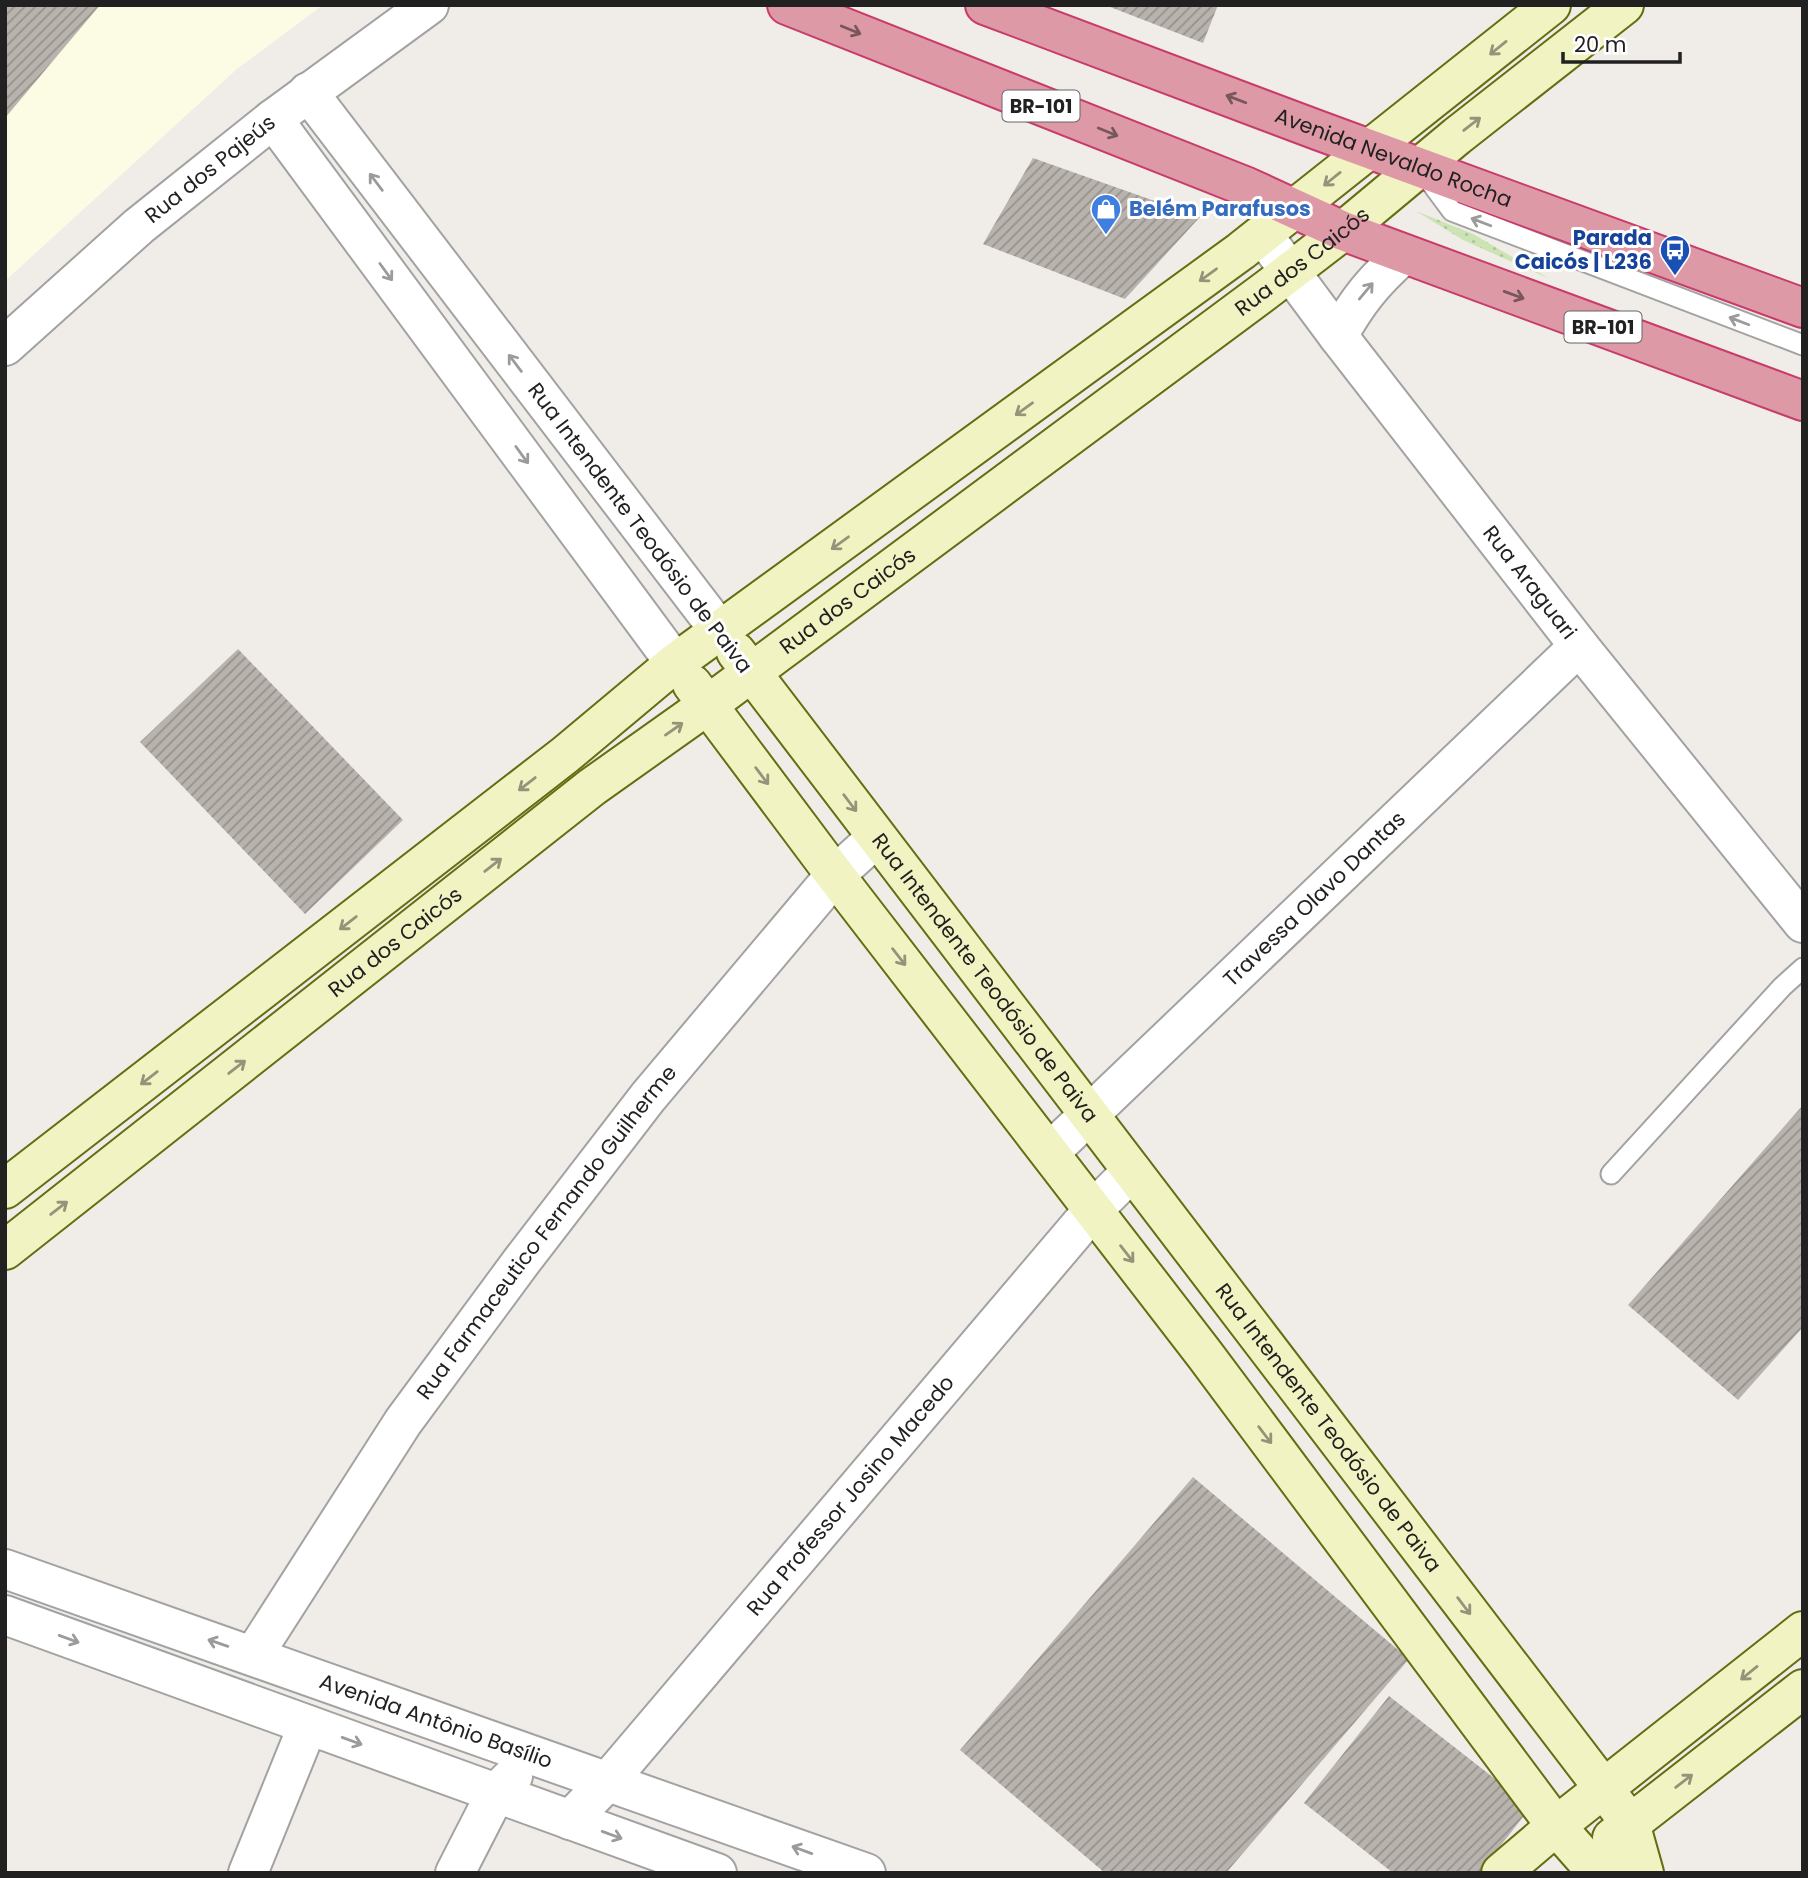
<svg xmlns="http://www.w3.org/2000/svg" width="1808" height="1878" font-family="Poppins,sans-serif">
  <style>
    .education { fill: #fcfce5 }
    .grass { fill: url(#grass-dots) }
    .building { fill: url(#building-hatch) }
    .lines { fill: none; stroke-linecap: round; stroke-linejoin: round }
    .lane-casing { stroke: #a2a2a2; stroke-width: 23 }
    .street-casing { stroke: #a2a2a2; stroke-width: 42 }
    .secondary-casing { stroke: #636e11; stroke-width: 42 }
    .highway-casing { stroke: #c83b6b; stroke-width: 42 }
    .lane { stroke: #fff; stroke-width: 19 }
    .street { stroke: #fff; stroke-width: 38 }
    .secondary { stroke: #f1f3c3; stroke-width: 38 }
    .highway { stroke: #de99a6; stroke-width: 38 }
    .oneway { stroke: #76575d }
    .oneway2 { stroke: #93947a }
    .oneway3 { stroke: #9b9b9b }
    .labels { text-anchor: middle; stroke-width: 6; stroke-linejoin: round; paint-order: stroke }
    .shield { fill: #fff; stroke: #646464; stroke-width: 2 }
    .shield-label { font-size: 19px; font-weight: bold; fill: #212121 }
    .street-label { font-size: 21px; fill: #212121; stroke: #fff }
    .shop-label { font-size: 21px; font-weight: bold; fill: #366cbe; stroke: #fff; text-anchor: start }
    .transit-label { font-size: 21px; font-weight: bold; fill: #164399; stroke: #fff; text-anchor: end }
  </style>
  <defs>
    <pattern id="grass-dots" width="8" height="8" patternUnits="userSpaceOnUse" patternTransform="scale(1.75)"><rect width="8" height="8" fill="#cce4b4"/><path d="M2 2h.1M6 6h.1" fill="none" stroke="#afc39a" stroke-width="1.8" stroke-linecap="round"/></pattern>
    <pattern id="building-hatch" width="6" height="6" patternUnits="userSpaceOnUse" patternTransform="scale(1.75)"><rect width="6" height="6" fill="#b9b3ae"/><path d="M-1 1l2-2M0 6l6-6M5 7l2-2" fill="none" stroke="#96918d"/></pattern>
  </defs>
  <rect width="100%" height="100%" fill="#f0ede8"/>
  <!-- education -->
  <path class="education" d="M 5,5 L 323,5 L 238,68 L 5,281 Z"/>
  <!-- grass -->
  <path class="grass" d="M 1416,211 L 1473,234 L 1550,279 L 1463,240 Z"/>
  <!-- building -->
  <path class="building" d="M 5,5 L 100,5 L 5,118 Z
    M 1105,5 L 1218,5 L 1203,43 Z
    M 1033,158 L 1200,217 L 1125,299 L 983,244 Z
    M 238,649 L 403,820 L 305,914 L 140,742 Z
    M 1803,1105 L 1803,1327 L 1738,1400 L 1628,1305 Z
    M 1193,1477 L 1409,1659 L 1226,1873 L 1105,1873 L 960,1750 Z
    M 1389,1696 L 1531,1807 L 1479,1873 L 1393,1873 L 1304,1803 Z"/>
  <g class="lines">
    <!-- lane casing -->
    <g class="lane-casing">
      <path id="lane" d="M 1426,176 L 1452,211 L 1803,345
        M 1611,1174 L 1782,987 L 1803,968"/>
    </g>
    <!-- street casing -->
    <g class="street-casing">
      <g id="street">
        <path d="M 308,92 L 720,631"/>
        <path d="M 273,119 L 675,663"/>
        <path id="s1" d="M 1263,235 L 1338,336 L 1579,646 L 1803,923"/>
        <path d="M 1338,336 C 1358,300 1373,282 1404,254"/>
        <path id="s2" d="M 5,346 L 139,226 L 273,119 L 429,5"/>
        <path id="s3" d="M 1050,1152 L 1579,646"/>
        <path id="s4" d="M 5,1569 L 866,1873"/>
        <path d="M 5,1615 L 717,1873"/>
        <path id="s5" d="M 253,1656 L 403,1422 L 521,1262 L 648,1097 L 835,875 L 876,838"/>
        <path id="s6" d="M 570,1820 L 609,1780 L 1093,1210 L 1132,1171"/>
        <path d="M 248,1873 L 308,1725"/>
        <path d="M 455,1873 L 496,1793 L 513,1776"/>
      </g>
    </g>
    <!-- secondary casing -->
    <g class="secondary-casing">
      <g id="secondary">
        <path id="s7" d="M 736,652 L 1630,1823 L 1644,1873"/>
        <path d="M 692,684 L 835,875 L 1205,1355 L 1556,1826 L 1586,1860 L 1616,1873"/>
        <path d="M 5,1189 L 565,755 L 675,663 L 1241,251 L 1551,5"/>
        <path id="s8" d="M 5,1250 L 592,787 L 709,704 L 1269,288 L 1343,231 L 1457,136 L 1624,5"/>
        <path d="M 1612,1838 L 1803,1689"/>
        <path d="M 1501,1873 L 1556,1826 L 1803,1631"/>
      </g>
    </g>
    <!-- highway casing -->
    <g class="highway-casing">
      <g id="highway">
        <path d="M 787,5 L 1247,187 L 1343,231 L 1803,401"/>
        <path id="s9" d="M 985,5 L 1320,131 L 1803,308"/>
      </g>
    </g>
    <!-- lane -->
    <use href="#lane" class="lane"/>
    <!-- street -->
    <use href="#street" class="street"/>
    <!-- secondary -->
    <use href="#secondary" class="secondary"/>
    <!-- highway -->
    <use href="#highway" class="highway"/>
  </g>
  <!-- one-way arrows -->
  <defs><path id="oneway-shaft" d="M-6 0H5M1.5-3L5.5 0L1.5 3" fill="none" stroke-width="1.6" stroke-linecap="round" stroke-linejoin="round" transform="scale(1.75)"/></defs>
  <g class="oneway">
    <use href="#oneway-shaft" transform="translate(851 30) rotate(22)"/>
    <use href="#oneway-shaft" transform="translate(1236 99) rotate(-159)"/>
    <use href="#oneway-shaft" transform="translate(1108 132) rotate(22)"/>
    <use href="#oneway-shaft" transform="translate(1514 295) rotate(20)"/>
  </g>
  <g class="oneway2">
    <use href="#oneway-shaft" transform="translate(1498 48) rotate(141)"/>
    <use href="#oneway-shaft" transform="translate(1472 124) rotate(-38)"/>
    <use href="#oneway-shaft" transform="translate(1332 179) rotate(141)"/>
    <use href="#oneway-shaft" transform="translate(1208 275) rotate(144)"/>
    <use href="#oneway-shaft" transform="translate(1024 409) rotate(144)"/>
    <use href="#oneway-shaft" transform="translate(840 543) rotate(144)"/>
    <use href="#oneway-shaft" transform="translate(674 729) rotate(-35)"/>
    <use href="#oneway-shaft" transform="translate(762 776) rotate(53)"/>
    <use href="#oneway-shaft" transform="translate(527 784) rotate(142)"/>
    <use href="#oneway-shaft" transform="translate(850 803) rotate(53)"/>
    <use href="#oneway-shaft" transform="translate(493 865) rotate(-38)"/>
    <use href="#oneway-shaft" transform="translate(348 923) rotate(142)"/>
    <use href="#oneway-shaft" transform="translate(899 957) rotate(52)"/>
    <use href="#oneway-shaft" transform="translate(237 1067) rotate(-38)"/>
    <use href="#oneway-shaft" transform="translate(149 1078) rotate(142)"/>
    <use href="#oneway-shaft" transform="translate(59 1208) rotate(-38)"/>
    <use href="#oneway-shaft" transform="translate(1127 1254) rotate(52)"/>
    <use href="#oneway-shaft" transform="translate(1265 1435) rotate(53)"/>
    <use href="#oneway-shaft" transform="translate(1464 1606) rotate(53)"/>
    <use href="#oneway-shaft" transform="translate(1749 1673) rotate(141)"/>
    <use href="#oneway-shaft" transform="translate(1684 1781) rotate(-38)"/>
  </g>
  <g class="oneway3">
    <use href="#oneway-shaft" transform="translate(376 182) rotate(-127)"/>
    <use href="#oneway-shaft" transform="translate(1481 222) rotate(-159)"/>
    <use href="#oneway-shaft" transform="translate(386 272) rotate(54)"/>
    <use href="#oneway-shaft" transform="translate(1366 291) rotate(-50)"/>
    <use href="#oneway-shaft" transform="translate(1739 321) rotate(-159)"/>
    <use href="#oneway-shaft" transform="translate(515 363) rotate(-127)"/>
    <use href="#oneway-shaft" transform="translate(522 455) rotate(54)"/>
    <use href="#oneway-shaft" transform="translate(69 1639) rotate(20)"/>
    <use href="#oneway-shaft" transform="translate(218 1643) rotate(-161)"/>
    <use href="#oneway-shaft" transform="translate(352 1741) rotate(20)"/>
    <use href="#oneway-shaft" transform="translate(612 1835) rotate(20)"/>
    <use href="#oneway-shaft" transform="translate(802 1850) rotate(-160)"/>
  </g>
  <!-- icons -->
  <defs>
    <g id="shop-pin" transform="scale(1.575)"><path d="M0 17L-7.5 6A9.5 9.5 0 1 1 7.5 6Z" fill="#3f7fe0" stroke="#fff"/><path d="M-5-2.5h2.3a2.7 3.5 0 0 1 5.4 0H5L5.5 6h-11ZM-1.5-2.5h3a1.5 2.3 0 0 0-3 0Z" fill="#fff"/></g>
    <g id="bus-pin" transform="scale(1.575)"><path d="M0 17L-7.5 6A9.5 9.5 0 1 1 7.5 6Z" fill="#1a4fb4" stroke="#fff"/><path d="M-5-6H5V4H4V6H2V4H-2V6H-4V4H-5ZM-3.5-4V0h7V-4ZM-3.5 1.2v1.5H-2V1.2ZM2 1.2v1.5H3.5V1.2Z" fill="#fff"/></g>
  </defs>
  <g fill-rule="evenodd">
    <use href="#shop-pin" x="1106" y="209"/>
    <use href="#bus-pin" x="1675" y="250"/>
  </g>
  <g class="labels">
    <!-- shield labels -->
    <g class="shield">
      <rect x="1002.5" y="90.5" width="77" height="31" rx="5"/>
      <rect x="1564.5" y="311.5" width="77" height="31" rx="5"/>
    </g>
    <g class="shield-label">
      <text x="1041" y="113">BR-101</text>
      <text x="1603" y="334">BR-101</text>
    </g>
    <!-- street labels -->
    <g class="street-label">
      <text dy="7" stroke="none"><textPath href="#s9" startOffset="436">Avenida Nevaldo Rocha</textPath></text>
      <text dy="7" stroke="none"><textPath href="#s2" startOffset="271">Rua dos Pajeús</textPath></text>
      <text dy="7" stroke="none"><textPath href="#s8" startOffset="1631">Rua dos Caicós</textPath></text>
      <text transform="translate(640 528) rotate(53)" y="7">Rua Intendente Teodósio de Paiva</text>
      <text dy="7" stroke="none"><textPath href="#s1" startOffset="438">Rua Araguari</textPath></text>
      <text dy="7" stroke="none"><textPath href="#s8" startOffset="1064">Rua dos Caicós</textPath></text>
      <text dy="7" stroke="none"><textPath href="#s3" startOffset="366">Travessa Olavo Dantas</textPath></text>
      <text dy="7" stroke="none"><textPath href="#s8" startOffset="497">Rua dos Caicós</textPath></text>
      <text dy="7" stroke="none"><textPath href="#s7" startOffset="410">Rua Intendente Teodósio de Paiva</textPath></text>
      <text dy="7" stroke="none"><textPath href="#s5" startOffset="516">Rua Farmaceutico Fernando Guilherme</textPath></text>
      <text dy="7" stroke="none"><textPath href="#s7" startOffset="976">Rua Intendente Teodósio de Paiva</textPath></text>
      <text dy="7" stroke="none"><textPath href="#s6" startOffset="429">Rua Professor Josino Macedo</textPath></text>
      <text dy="7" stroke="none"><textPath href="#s4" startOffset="457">Avenida Antônio Basílio</textPath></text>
    </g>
    <!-- shop labels -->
    <g class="shop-label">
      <text x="1129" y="216">Belém Parafusos</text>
    </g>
    <!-- transit labels -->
    <g class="transit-label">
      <text x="1652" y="245">Parada<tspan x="1652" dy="24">Caicós | L236</tspan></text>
    </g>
  </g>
  <!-- border -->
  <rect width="1808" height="1878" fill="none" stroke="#212121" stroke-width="14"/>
  <!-- scale -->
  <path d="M1563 52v10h117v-10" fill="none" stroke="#212121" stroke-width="3.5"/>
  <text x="1574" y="52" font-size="21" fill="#212121" stroke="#ffffff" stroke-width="5" paint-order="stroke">20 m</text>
</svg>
